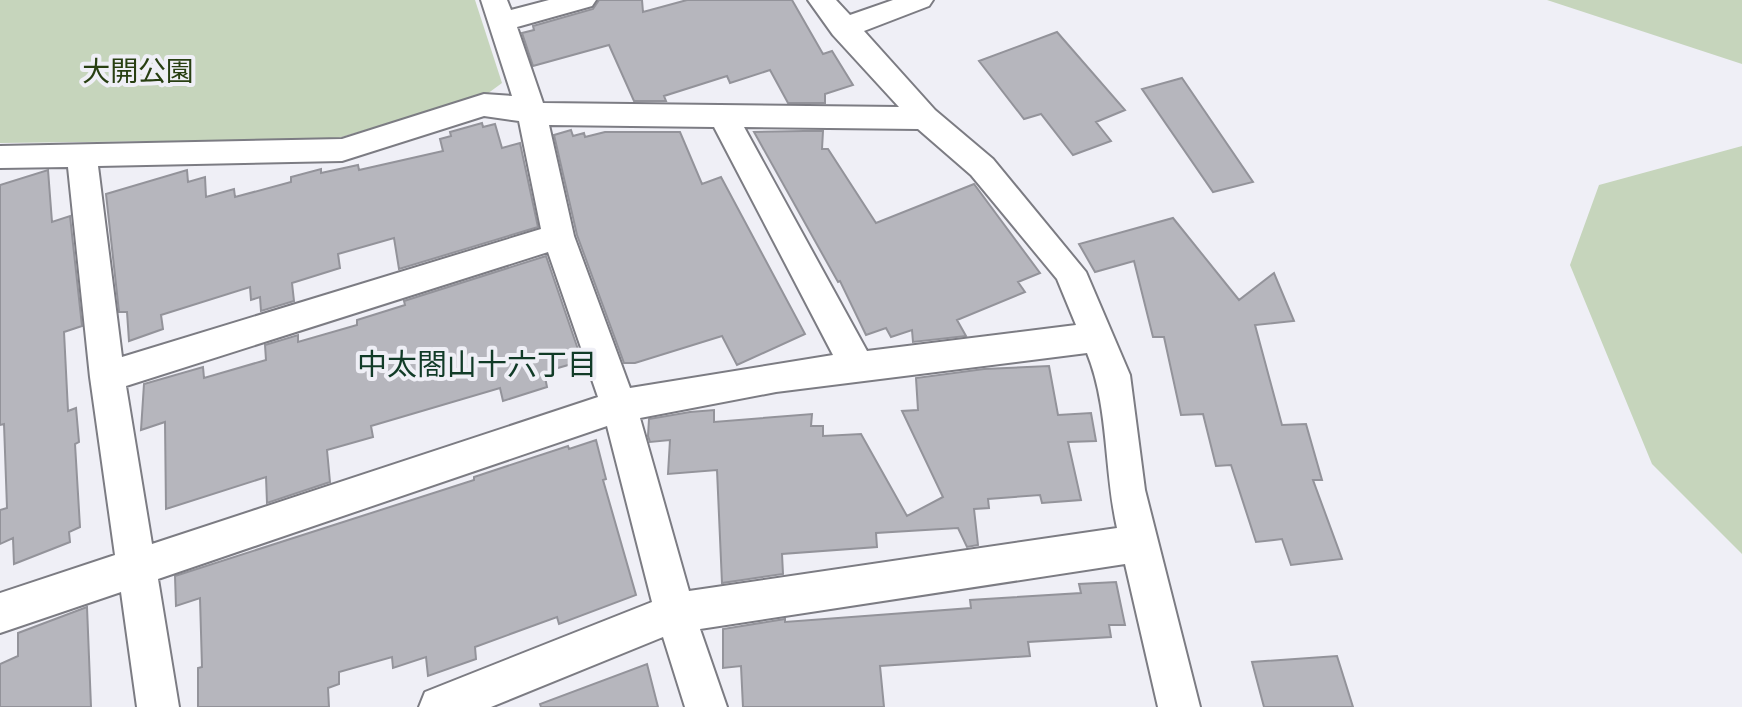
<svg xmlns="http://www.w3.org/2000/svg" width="1742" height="707" font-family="'IBM Plex Sans','Noto Sans JP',sans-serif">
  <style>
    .green { fill: #c6d5bc }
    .building { fill: #b6b6bd; stroke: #93939a; stroke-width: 2 }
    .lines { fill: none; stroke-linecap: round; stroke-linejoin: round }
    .minor-casing { stroke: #7c7c83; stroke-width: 4 }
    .minor { fill: #fff; fill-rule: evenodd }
    .labels { text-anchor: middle; stroke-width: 8; stroke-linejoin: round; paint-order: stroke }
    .park-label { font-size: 28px; fill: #283f12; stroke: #efeff6 }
    .neighbourhood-label { font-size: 30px; fill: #113b27; stroke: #efeff6 }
  </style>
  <rect width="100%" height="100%" fill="#efeff6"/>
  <!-- green -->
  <path class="green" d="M 0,0 L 475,0 L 502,83 L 487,94 L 335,139 L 0,143 Z
    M 1547,0 L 1742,0 L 1742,64 Z
    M 1742,146 L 1742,554 L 1652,464 L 1570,265 L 1599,185 Z"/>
  <!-- building -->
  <path class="building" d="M 599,0 L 642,0 L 643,12 L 687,0 L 792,0 L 823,54 L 832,51 L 853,85 L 825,94 L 825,103 L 788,103 L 770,70 L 730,83 L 727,76 L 664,96 L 666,101 L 634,101 L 609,45 L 533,66 L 522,33 L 534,30 L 533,26 L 593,9 Z
    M 1057,32 L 1125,110 L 1096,122 L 1111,141 L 1073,155 L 1041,114 L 1024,119 L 979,61 Z
    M 1182,78 L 1253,182 L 1213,192 L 1142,89 Z
    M 482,123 L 483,127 L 495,124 L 502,148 L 520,143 L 538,227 L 399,269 L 394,238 L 338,254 L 340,268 L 292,283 L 294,301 L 261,311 L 260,297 L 251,300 L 250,287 L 161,315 L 163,329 L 129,341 L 127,312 L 119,312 L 106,194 L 187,170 L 188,182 L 205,177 L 206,197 L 234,189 L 235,197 L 291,182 L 291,177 L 321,169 L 321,173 L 358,165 L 359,170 L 443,151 L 440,139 L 451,136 L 450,132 Z
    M 571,130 L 573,136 L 584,133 L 585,137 L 605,132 L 680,132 L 702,184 L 721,177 L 805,334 L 737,365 L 722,336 L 635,363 L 624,363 L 577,235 L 554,135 Z
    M 804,131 L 823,131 L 822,149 L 828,149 L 876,223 L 974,184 L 1040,273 L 1018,282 L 1025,292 L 957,320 L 966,336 L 913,342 L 912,330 L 891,337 L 886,328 L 866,335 L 840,281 L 838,282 L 754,132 Z
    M 48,170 L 52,222 L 70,216 L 82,326 L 64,332 L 68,411 L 76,408 L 79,442 L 75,444 L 80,527 L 69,532 L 70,542 L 14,564 L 13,538 L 0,544 L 0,510 L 7,508 L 4,424 L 0,425 L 0,185 Z
    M 1173,218 L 1239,300 L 1274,273 L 1294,321 L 1255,325 L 1282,425 L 1306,424 L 1322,480 L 1313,480 L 1342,559 L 1291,565 L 1282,539 L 1256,542 L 1231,465 L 1216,466 L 1203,414 L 1181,415 L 1164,337 L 1153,337 L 1134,261 L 1095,272 L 1079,244 Z
    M 546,256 L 582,361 L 544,372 L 547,387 L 503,401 L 500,388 L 371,426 L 373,437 L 327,450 L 330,482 L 267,503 L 266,477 L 166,509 L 165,422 L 141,430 L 144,384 L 203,367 L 204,378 L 266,360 L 265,345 L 298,335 L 298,342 L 357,325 L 357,320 L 405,305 L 404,301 Z
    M 1049,366 L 1058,415 L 1091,413 L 1096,441 L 1068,442 L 1081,500 L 1042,503 L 1040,495 L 988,499 L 989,508 L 974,509 L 978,545 L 967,547 L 958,528 L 876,533 L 877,547 L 782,554 L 783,574 L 722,583 L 717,470 L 668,474 L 670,440 L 650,442 L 648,436 L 649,419 L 690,412 L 714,410 L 714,422 L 812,414 L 811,426 L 823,426 L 823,436 L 861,434 L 907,516 L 943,497 L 902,411 L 918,410 L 916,378 L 984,369 Z
    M 596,440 L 606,479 L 603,480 L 636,595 L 559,624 L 557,617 L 475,647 L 476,659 L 428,676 L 426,657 L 393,668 L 392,657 L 339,672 L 339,684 L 328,688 L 329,707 L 198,707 L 198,668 L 202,667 L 200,598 L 176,606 L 175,576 L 474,480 L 474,477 L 568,446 L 569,449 Z
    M 1116,582 L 1125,625 L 1109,625 L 1111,637 L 1028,642 L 1030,656 L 880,666 L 884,707 L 743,707 L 741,666 L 723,668 L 723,629 L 785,619 L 785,622 L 971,608 L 970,600 L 1081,593 L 1079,584 Z
    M 87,607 L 91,707 L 0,707 L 0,664 L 18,656 L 18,633 Z
    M 1337,656 L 1353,707 L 1264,707 L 1252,662 Z
    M 647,664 L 658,707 L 541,707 L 540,704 Z"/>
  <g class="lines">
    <!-- minor casing -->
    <g class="minor-casing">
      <path id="minor" d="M 481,0 L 507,0 L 511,10 L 549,0 L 596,0 L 592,6 L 517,27 L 543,103 L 899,107 L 833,35 L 808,0 L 836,0 L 850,15 L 893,0 L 933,0 L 929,6 L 864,31 L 935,110 L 993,159 L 1086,272 L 1130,375 L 1145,490 L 1200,707 L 1158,707 L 1125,564 L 700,629 L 727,707 L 685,707 L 663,637 L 491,707 L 419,707 L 425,692 L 652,602 L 607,426 L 158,579 L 179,707 L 137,707 L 121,592 L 0,633 L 0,593 L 115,555 L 90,377 L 68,167 L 0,168 L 0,146 L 342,139 L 484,94 L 512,96 ZM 484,116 L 519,121 L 541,229 L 122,357 L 98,166 L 342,161 ZM 549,125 L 714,127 L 833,355 L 630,388 L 574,236 ZM 744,127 L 918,129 L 971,175 L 1057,279 L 1076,325 L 867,351 ZM 548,252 L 598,397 L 152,544 L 126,386 ZM 1087,353 C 1109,407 1104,471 1117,528 L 689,591 L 640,418 L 776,392 Z"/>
    </g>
    <!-- minor -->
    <use href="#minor" class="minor"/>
  </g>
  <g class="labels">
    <!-- park labels -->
    <g class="park-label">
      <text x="138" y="81">大開公園</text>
    </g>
    <!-- neighbourhood labels -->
    <g class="neighbourhood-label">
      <text x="477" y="375">中太閤山十六丁目</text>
    </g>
  </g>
</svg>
